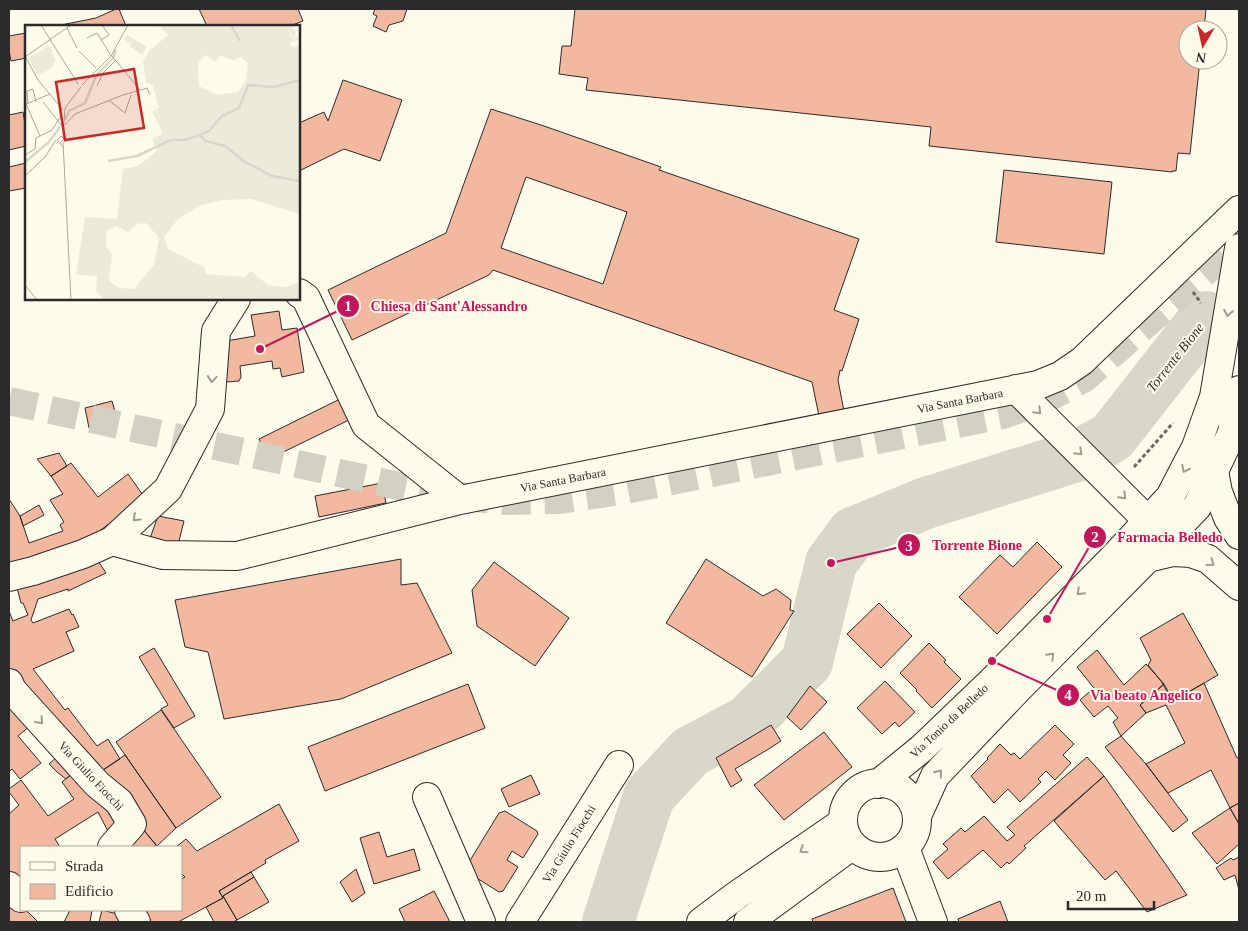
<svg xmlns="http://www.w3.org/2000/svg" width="1248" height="931" font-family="Georgia,serif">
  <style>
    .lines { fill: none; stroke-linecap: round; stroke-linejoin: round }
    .river { stroke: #d8d7c9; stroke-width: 52 }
    .building { fill: #f2b8a0; stroke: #2b2b2b; fill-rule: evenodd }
    .highway-tunnel { stroke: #d3d1c4; stroke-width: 28; stroke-dasharray: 28 14; stroke-linecap: butt }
    .minor-casing { stroke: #2b2b2b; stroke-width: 30 }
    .major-casing { stroke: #2b2b2b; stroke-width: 30 }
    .path { stroke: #6a6964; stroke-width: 3; stroke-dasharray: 4 2.5; stroke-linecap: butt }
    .minor { stroke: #fdfbea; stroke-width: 28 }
    .major { stroke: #fdfbea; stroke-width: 28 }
    .oneway { stroke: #9e9d94 }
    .labels { text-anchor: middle; stroke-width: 4; stroke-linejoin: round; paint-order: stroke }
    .street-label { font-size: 12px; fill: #2b2b2b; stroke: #fdfbea }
    .water-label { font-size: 14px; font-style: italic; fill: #2b2b2b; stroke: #fdfbea }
    .inset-river { fill: none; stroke: #d8d7c9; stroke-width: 2.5 }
    .inset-road { fill: none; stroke: #a9a89e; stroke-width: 1 }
    .view { fill: #c62828; fill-opacity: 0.15; stroke: #c62828; stroke-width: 2.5 }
    .inset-edge { fill: none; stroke: #2b2b2b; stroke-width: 2.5 }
    .leader { fill: none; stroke: #c2185b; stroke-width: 2 }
    .callout-dot { fill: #c2185b; stroke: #fdfbea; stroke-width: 2 }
    .mark-label { font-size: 15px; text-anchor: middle; font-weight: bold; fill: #fff }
    .callout-label { font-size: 14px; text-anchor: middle; font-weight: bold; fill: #c2185b; stroke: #fdfbea; stroke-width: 4; stroke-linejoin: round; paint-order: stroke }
  </style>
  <rect width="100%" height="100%" fill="#fdfbea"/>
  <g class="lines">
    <!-- river -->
    <path class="river" d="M 608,922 L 649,796 L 690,752 L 748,721 L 807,662 L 831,563 L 853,533 L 926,503 L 1080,455 L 1112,437 L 1206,317"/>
  </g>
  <!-- building -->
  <path class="building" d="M 116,9 L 119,9 L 126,26 L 56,26 L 96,18 Z
    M 199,9 L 298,9 L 303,21 L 290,26 L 207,26 Z
    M 375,9 L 407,9 L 403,21 L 389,25 L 386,32 L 373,26 L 377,16 L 373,14 Z
    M 575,9 L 1206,9 L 1204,30 L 1188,30 L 1188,60 L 1200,60 L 1190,154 L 1178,153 L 1176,171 L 1172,171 L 1172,172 L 929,146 L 931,127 L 586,90 L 588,78 L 559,74 L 562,46 L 571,46 Z
    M 26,33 L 26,58 L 11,61 L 9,50 L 9,36 Z
    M 343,80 L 402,100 L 380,161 L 344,149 L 299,171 L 299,123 L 324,112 L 328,121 Z
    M 491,109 L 544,126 L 661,167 L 659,170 L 859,239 L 834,310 L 859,319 L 842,371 L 840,370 L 838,380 L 844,411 L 819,416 L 812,382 L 493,270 L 489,275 L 352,340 L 328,290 L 446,233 ZM 526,177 L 627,212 L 603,284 L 501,248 Z
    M 23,112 L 26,129 L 26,146 L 9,150 L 9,115 Z
    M 26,163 L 26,188 L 9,191 L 9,167 Z
    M 1004,170 L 1112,182 L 1104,254 L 996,242 Z
    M 279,311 L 282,330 L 297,328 L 304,372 L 282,377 L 280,368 L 273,369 L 272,361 L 240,366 L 241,377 L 239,381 L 228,382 L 225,379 L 220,342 L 255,336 L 251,315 Z
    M 340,399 L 351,419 L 269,459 L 259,439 Z
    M 112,401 L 117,419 L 116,422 L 89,428 L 85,408 Z
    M 59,453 L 67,466 L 51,476 L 37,459 Z
    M 71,463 L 98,497 L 128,474 L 145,498 L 84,542 L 9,570 L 9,499 L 20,516 L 29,543 L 63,531 L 60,525 L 64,522 L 50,500 L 63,494 L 51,476 Z
    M 382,483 L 386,503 L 319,517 L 315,496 Z
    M 39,505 L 44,515 L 23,526 L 20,516 Z
    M 158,516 L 184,521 L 178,545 L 149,541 Z
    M 1037,542 L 1062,567 L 997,634 L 959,597 L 1000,555 L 1013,567 Z
    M 94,555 L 106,573 L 68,591 L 68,589 L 38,599 L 31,620 L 33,623 L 69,609 L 72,615 L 73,614 L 79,627 L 66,632 L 74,651 L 33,669 L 65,710 L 68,708 L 97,746 L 108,739 L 120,759 L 97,774 L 9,673 L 9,611 L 13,621 L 28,615 L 23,603 L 21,603 L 17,588 Z
    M 401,559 L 401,585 L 417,583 L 452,653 L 341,699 L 224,719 L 208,652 L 185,647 L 175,600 Z
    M 706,559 L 763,596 L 776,589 L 791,600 L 790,610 L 794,611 L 752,677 L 666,623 Z
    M 494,562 L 569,618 L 535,666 L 477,626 L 472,590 Z
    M 879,603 L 912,636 L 881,668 L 847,634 Z
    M 1183,613 L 1218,675 L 1173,701 L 1161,681 L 1148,665 L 1151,660 L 1140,638 Z
    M 929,643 L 946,660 L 944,662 L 961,679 L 932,708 L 916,691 L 917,690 L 900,673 Z
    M 154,648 L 195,716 L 174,728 L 161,709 L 168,705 L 139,657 Z
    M 1097,650 L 1124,685 L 1146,664 L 1164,684 L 1140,705 L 1146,713 L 1121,736 L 1113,722 L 1118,718 L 1108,706 L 1094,717 L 1080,700 L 1094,688 L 1077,667 Z
    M 885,681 L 915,712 L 899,727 L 895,722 L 882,734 L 857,708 Z
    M 1204,683 L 1237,758 L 1239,757 L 1239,803 L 1230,808 L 1211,770 L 1168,793 L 1146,764 L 1185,743 L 1166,705 L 1146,713 L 1140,705 L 1164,684 L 1173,701 Z
    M 468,684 L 485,728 L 325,791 L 308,747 Z
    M 810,686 L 827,702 L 801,730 L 787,717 Z
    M 9,707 L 31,725 L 18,736 L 41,763 L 20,779 L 12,769 L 9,772 Z
    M 161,710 L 221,797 L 176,828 L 116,742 Z
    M 771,725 L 781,741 L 767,750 L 735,769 L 742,780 L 731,787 L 716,758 Z
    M 1055,725 L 1074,744 L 1063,755 L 1071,763 L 1055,780 L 1046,771 L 1038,779 L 1041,782 L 1020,802 L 1008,789 L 994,803 L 971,776 L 988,759 L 987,758 L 1000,744 L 1011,755 L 1014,753 L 1020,759 Z
    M 824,732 L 852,767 L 784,820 L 754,785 Z
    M 1121,736 L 1146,764 L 1188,820 L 1173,832 L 1105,747 Z
    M 125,755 L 176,828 L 157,846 L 97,774 Z
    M 57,757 L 74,772 L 66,779 L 57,772 L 49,764 Z
    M 1087,757 L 1104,776 L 1024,846 L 1026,848 L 1009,864 L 1007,862 L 1001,868 L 983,850 L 948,879 L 933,862 L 948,849 L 943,844 L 961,828 L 965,832 L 984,816 L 1007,841 L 1015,835 L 1007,827 Z
    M 74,772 L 121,819 L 112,839 L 98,812 L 55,839 L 60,847 L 21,847 L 21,892 L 9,872 L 9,814 L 19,805 L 9,792 L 9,789 L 21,780 L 48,816 L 74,799 L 62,782 Z
    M 531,775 L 540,794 L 509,807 L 501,789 Z
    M 1104,776 L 1187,895 L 1147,912 L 1116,871 L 1105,880 L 1054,821 Z
    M 1239,803 L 1239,824 L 1230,808 Z
    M 279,804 L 299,841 L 265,860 L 266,863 L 219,891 L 223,898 L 178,922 L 146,922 L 138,910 L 181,910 L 181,879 L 185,877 L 181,873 L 181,847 L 176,847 L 186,839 L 197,851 Z
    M 1230,808 L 1239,824 L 1239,844 L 1217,864 L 1192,833 Z
    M 505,811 L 537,831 L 538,834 L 523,858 L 512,851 L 507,860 L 518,867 L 503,891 L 499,892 L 467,872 L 466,867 L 499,813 Z
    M 142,828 L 156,845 L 153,847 L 123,847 Z
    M 379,832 L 387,857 L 414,849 L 420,870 L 374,884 L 360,838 Z
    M 1239,857 L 1239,890 L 1235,875 L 1224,880 L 1216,868 L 1231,858 L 1233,860 Z
    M 356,869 L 365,893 L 352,902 L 340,882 Z
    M 251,872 L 254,877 L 223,896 L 237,920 L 233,922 L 214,922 L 206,907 L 223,898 L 219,891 Z
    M 254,877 L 269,902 L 237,920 L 223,896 Z
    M 893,888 L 906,922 L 813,922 L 812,919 Z
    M 434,891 L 450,922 L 405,922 L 399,909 Z
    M 9,898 L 29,913 L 38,922 L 9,922 Z
    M 1000,901 L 1008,922 L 959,922 L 958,919 Z
    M 70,910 L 92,910 L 90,922 L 64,922 Z
    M 102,910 L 125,916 L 130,922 L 99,922 Z"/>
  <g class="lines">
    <!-- highway-tunnel -->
    <path class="highway-tunnel" d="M 9,401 L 431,493 L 504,501 L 559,500 L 621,491 L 1003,415 L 1045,400 L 1085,378 L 1239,242"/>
    <!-- minor casing -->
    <g class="minor-casing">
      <path id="minor" d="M 299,293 L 306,298 L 366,425 L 460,500
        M 1016,389 L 1148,521
        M 1214,471 L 1218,492 L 1228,518 L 1239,535
        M 112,541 L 163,555 L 237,556 L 460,500 L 1038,385 L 1060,376 L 1082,361 L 1239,210
        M 1148,558 L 1173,552 L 1191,553 L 1208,559 L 1239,586
        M 9,577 L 33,571 L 83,554 L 112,541 L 168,489 L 210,409 L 216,331 L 236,299
        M 9,683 L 12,690 L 97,784 L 119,802 L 132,824 L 112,847
        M 427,797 L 481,922
        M 905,848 L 933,922
        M 9,886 L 21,898
        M 129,910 L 136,922
        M 520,922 L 619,765"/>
    </g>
    <!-- major casing -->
    <g class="major-casing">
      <path id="major" d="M843 820a37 37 0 1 1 74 0a37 37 0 1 1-74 0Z
        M 878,784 L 921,749 L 992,681 L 1114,557 L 1170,497 L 1196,447 L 1214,397 L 1239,248
        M 917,816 L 935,776 L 1018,689 L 1143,563 L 1197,507 L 1232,433 L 1239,390
        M 701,922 L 737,895 L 843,822
        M 748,922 L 853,845"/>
    </g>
    <!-- path -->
    <path class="path" d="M 1193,292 L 1201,303
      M 1134,467 L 1173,423"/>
    <!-- minor -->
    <use href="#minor" class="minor"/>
    <!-- major -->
    <use href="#major" class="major"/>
  </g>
  <!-- one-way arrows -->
  <defs><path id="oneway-chevron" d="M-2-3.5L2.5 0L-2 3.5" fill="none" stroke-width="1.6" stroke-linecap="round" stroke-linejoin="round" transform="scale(1.25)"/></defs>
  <g class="oneway">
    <use href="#oneway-chevron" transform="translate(1228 313) rotate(100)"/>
    <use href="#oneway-chevron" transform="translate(212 379) rotate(95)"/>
    <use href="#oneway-chevron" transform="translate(1038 411) rotate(45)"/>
    <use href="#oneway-chevron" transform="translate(1079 452) rotate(45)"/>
    <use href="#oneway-chevron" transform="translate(1185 469) rotate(117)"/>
    <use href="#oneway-chevron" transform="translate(1123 496) rotate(45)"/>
    <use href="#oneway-chevron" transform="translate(136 518) rotate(137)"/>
    <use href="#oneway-chevron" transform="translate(1211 563) rotate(36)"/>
    <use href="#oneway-chevron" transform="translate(1080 592) rotate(135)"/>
    <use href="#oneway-chevron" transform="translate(1051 656) rotate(-45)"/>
    <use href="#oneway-chevron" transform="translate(40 721) rotate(48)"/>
    <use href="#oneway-chevron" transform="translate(939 773) rotate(-51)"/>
    <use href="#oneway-chevron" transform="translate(803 850) rotate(146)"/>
  </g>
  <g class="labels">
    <!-- street labels -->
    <g class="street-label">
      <text transform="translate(960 401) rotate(-11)" y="4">Via Santa Barbara</text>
      <text transform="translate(563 480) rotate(-11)" y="4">Via Santa Barbara</text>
      <text transform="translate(949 721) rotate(-43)" y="4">Via Tonio da Belledo</text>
      <text transform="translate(91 776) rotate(47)" y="4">Via Giulio Fiocchi</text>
      <text transform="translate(569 844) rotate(-58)" y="4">Via Giulio Fiocchi</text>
    </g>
    <!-- water labels -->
    <g class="water-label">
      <text transform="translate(1175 357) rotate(-52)" y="5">Torrente Bione</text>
    </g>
  </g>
  <!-- overview -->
  <g transform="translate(25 25)">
    <rect width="275" height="275" fill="#fdfbea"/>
    <path d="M 133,0 L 265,0 L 271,7 L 269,13 L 275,11 L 275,17 L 268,13 L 262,1 L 267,13 L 273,17 L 267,16 L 265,20 L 269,23 L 275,18 L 275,189 L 226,174 L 196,175 L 174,181 L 153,194 L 139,212 L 143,224 L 180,243 L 180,249 L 220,252 L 226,246 L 243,260 L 261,262 L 275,257 L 275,275 L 79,275 L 71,266 L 72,251 L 51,250 L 60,192 L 92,194 L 98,144 L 113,141 L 132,126 L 127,114 L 138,108 L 127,87 L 134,83 L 128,61 L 121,57 L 118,37 L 124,26 L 143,10 ZM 181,30 L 190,37 L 195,31 L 209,35 L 216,32 L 223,38 L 221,55 L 213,67 L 192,70 L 174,61 L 173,37 ZM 121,198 L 134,213 L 129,240 L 109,264 L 94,263 L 84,256 L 87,229 L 81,221 L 81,206 L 91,201 L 103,207 L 112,199 ZM 102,10 L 122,22 L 117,30 L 104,21 L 107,16 L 104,18 L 99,14 ZM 23,19 L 31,36 L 28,38 L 29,41 L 13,50 L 3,33 L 20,24 Z" fill="#ecebdb" fill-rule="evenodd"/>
    <path class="inset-river" d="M 206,0 L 215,16M 40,95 L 44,86 L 60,78 L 71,51 L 88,33 L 91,25M 175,110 L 184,106 L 197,91 L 214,83 L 223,60 L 249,62 L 275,55M 83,136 L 112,131 L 146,115 L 159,115 L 175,110 L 180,116 L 200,121 L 220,137 L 247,151 L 275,156M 0,137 L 24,117 L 35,102"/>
    <path class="inset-road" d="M 16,0 L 53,59M 42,3 L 52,23M 62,13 L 72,8 L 85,29M 76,15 L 84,10 L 77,0M 54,26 L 71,43M 86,30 L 115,65M 0,31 L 13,55 L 38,85M 0,32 L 46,0M 57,60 L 86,31 L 103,0M 72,61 L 78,48 L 91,35M 85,76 L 100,88 L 106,70M 18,77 L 37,101M 3,79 L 2,66 L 8,64 L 11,77M 40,100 L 50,89 L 98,70 L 122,63 L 125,70M 15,111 L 1,79 L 25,69M 38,112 L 40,83 L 56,62M 38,117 L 46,275M 35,118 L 39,114 L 36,111 L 32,115 L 38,122M 0,130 L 10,124 L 11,113 L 27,105 L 37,89M 0,151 L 20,132 L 31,115M 0,260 L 12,275"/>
    <path class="view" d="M 109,44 L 119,103 L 40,115 L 31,57 Z"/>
    <rect width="275" height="275" class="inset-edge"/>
  </g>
  <!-- callouts -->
  <path class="leader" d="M260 349L348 306M1047 619L1095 537M831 563L909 545M992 661L1068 695"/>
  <g class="callout-dot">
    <circle cx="260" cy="349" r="5"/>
    <circle cx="1047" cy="619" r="5"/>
    <circle cx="831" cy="563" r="5"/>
    <circle cx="992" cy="661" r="5"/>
    <circle cx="348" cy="306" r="12"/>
    <circle cx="1095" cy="537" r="12"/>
    <circle cx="909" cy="545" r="12"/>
    <circle cx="1068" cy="695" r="12"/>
  </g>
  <g class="mark-label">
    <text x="348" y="311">1</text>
    <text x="1095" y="542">2</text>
    <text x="909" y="551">3</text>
    <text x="1068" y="700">4</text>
  </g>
  <g class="callout-label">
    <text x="449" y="311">Chiesa di Sant'Alessandro</text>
    <text x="1170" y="542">Farmacia Belledo</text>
    <text x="977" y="550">Torrente Bione</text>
    <text x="1146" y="700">Via beato Angelico</text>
  </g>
  <!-- border -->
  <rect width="1248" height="931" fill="none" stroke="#2b2b2b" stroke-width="20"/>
  <!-- legend -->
  <rect x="20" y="846" width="162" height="65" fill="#fdfbea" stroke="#a9a89e"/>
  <rect x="30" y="862" width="25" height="8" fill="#fdfbea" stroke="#a9a89e"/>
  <text x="65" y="871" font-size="15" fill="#2b2b2b">Strada</text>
  <rect x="30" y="884" width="25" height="15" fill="#f2b8a0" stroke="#a9a89e"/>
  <text x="65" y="896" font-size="15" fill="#2b2b2b">Edificio</text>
  <!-- north arrow -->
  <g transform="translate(1203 45) rotate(189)"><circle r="24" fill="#fdfbea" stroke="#a9a89e"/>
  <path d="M0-4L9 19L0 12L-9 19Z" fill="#c62828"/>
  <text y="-8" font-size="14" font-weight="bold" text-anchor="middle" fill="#2b2b2b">N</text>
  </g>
  <!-- scale -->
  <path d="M1068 901v8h86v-8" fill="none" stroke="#2b2b2b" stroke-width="2.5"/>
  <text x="1076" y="901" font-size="15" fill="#2b2b2b" stroke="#fdfbea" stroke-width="4" paint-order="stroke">20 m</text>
</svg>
